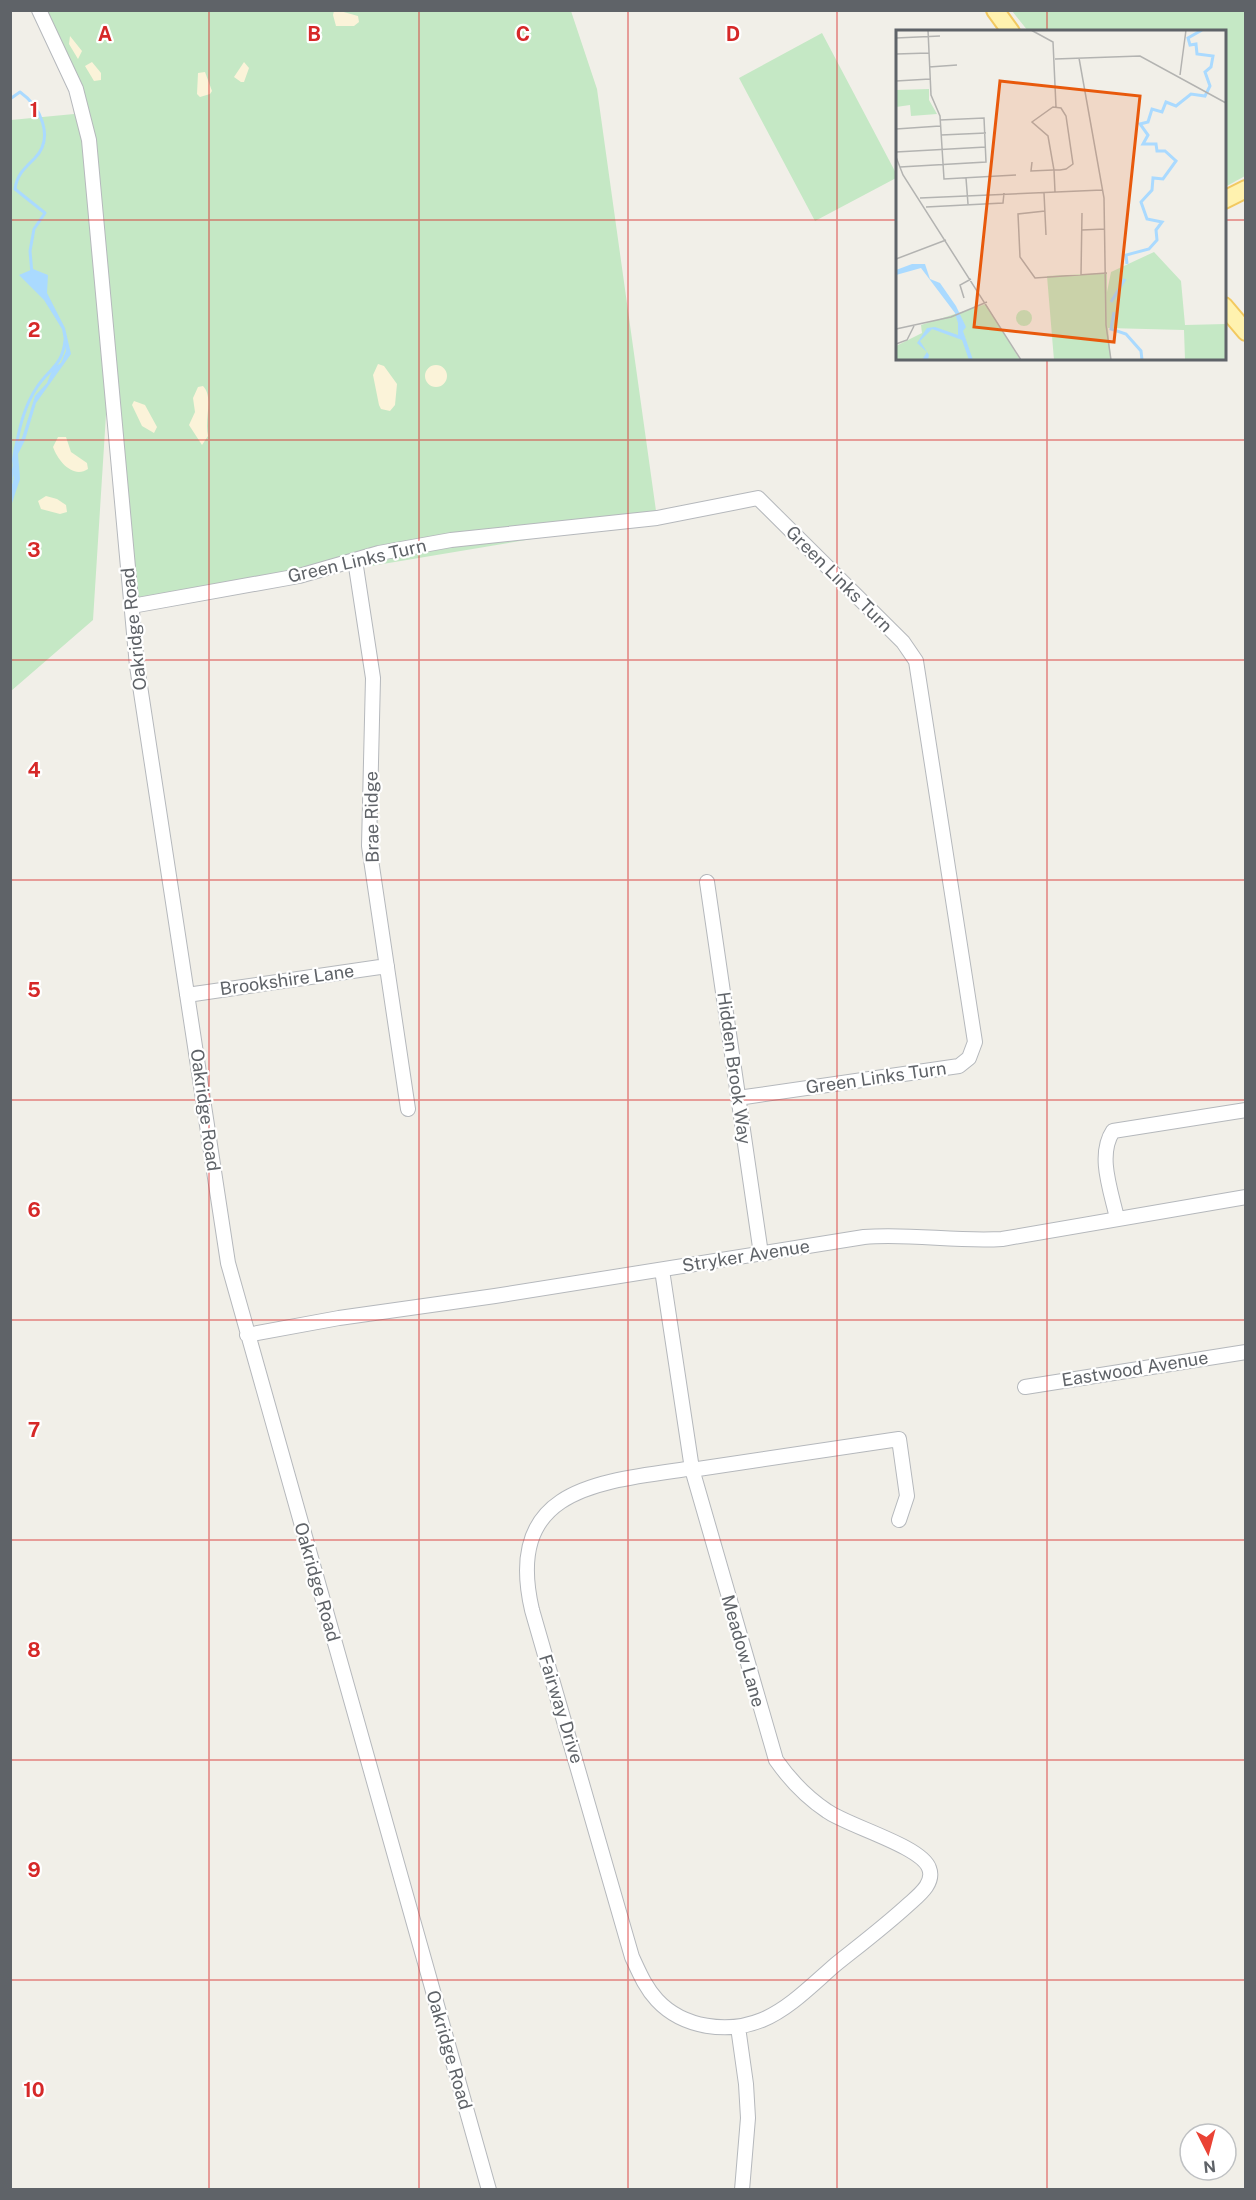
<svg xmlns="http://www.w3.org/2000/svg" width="1256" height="2200" font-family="'Public Sans',sans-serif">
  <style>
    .green { fill: #c5e8c5 }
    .sand { fill: #fbf3d9 }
    .water { fill: #aadaff }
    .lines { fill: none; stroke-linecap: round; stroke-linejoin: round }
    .stream { stroke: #aadaff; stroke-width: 3 }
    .minor-casing { stroke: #b5b8bc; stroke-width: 16 }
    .major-casing { stroke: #f2c960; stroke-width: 20 }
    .minor { stroke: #fff; stroke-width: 14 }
    .major { stroke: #fff2af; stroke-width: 16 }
    .grid { fill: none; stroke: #d62828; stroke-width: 1.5; stroke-opacity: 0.55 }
    .labels { text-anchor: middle; stroke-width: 4.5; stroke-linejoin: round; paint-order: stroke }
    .street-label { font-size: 18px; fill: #5f6368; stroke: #fff }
    .inset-river { fill: none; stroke: #aadaff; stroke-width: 3 }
    .inset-road { fill: none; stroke: #b3b3b1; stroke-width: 1.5 }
    .view { fill: #e8590c; fill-opacity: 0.15; stroke: #e8590c; stroke-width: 3 }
    .inset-edge { fill: none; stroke: #5f6368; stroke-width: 3 }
    .grid-label { font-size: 20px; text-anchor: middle; font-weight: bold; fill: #d62828; stroke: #fff; stroke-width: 4.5; stroke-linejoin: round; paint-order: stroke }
  </style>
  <rect width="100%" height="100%" fill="#f1efe8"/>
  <!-- green -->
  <path class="green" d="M 40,11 L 571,11 L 597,89 L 657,518 L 132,606 L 107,399 L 93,620 L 11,691 L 11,120 L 74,114 L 69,73 Z
    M 1012,11 L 1245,11 L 1245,176 L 1225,187 L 1224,32 L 1028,31 Z
    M 822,33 L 898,177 L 815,221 L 739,78 Z"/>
  <!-- sand -->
  <path class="sand" d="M 340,11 L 358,16 L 359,22 L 354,26 L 336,26 L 333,15 L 334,11 Z
    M 70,36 L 82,51 L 78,59 L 69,44 Z
    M 92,62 L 101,73 L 101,80 L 94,81 L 85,66 Z
    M 244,62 L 249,68 L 244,82 L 241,82 L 234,77 Z
    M 205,72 L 212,91 L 210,94 L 200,97 L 197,94 L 198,73 Z
    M 378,364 L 384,366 L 397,384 L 395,405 L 390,411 L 381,409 L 379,405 L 373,375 Z
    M425 376a11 11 0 1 1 22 0a11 11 0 1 1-22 0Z
    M 203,386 C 214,397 204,419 208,436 L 202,445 L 189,425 L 195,412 L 193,398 L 198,387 Z
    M 134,401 L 145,405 L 157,427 L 154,433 L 142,426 L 132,405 Z
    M 58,437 L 66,437 L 71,452 L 87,463 L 88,469 C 73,479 58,461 53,447 Z
    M 46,496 L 57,499 L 66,505 L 67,512 L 60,514 L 41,509 L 38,501 Z"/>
  <!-- water -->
  <path class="water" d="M 33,269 L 48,275 L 47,293 L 65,328 L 71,354 L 36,403 L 25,440 L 18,454 L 20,479 L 11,506 L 11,488 L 14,478 L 12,459 L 14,447 L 22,438 L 35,396 L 47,383 L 53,368 L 61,363 L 66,351 L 62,329 L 54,316 L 44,300 L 19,275 Z"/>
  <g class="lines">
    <!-- stream -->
    <path class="stream" d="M 10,99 L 20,92 C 40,106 55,137 35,158 C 25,168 17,174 15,189 L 45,213 L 34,229 L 30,251 L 32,274
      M 16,446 C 20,425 25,405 37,387 C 49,369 63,365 65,340
      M 10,485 L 14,467"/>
    <!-- minor casing -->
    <g class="minor-casing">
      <path id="minor" d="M 39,10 L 76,89 L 89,140 L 137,666 L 228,1263 L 489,2190
        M 355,560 L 373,678 L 369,846 L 408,1109
        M 132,606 L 299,576 L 379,553 L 451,540 L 657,518 L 758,498 L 903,642 L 916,661 L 975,1042 L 969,1058 L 959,1066 L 738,1098
        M 707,882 L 761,1254
        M 187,995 L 387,966
        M 1117,1218 C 1111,1191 1097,1155 1113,1131 L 1246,1110
        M 662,1270 L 692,1469 L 776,1760 C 790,1780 806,1797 827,1811 C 848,1826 921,1846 929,1868 C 935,1883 919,1895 909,1904 C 885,1926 860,1945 835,1965 C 813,1984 789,2009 762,2020 C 728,2034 683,2028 657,2000 C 645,1987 639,1972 632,1957 L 532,1610 C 504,1489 596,1482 687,1469 L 698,1469 L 899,1439 L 907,1496 L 899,1520
        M 247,1335 L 339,1318 L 495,1296 L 864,1237 C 910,1233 956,1242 1002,1239 L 1246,1197
        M 1025,1387 L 1246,1352
        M 738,2027 L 746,2084 L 748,2118 L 742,2190"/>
    </g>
    <!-- major casing -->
    <g class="major-casing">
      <path id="major" d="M 995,10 L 1011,32
        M 1224,200 L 1246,189
        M 1224,306 L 1246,332"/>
    </g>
    <!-- minor -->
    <use href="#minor" class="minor"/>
    <!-- major -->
    <use href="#major" class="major"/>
  </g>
  <!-- grid -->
  <path class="grid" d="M 209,10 L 209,2190M 419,10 L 419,2190M 628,10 L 628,2190M 837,10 L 837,2190M 1047,10 L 1047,32M 10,220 L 898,220M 1224,220 L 1246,220M 1047,358 L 1047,2190M 10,440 L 1246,440M 10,660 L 1246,660M 10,880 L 1246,880M 10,1100 L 1246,1100M 10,1320 L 1246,1320M 10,1540 L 1246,1540M 10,1760 L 1246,1760M 10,1980 L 1246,1980"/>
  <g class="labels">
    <!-- street labels -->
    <g class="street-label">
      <text transform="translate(357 561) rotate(-13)" y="6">Green Links Turn</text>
      <text transform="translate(839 579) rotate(45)" y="6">Green Links Turn</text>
      <text transform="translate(134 629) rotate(-96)" y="6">Oakridge Road</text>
      <text transform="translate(372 817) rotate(-91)" y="6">Brae Ridge</text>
      <text transform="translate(287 980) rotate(-8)" y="6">Brookshire Lane</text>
      <text transform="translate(734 1068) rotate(82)" y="6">Hidden Brook Way</text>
      <text transform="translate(876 1078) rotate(-8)" y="6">Green Links Turn</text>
      <text transform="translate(205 1110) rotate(82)" y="6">Oakridge Road</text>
      <text transform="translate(746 1256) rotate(-9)" y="6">Stryker Avenue</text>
      <text transform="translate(1135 1369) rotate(-9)" y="6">Eastwood Avenue</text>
      <text transform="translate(317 1582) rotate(74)" y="6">Oakridge Road</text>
      <text transform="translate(743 1651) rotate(74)" y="6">Meadow Lane</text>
      <text transform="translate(561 1709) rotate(73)" y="6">Fairway Drive</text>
      <text transform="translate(449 2050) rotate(74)" y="6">Oakridge Road</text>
    </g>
  </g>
  <!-- overview -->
  <g transform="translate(896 30)">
    <rect width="330" height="330" fill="#f1efe8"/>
    <path d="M 33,59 L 33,70 L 41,84 L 15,86 L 14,75 L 0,77 L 0,60 ZM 258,222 L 285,251 L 289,295 L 330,294 L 330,330 L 289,330 L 288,300 L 212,298 L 215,330 L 158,330 L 151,246 L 211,243 L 211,262 L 215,242 ZM 90,274 L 124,330 L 0,330 L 0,316 L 26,303 L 25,295 ZM120 288a8 8 0 1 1 16 0a8 8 0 1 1-16 0Z" fill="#c5e8c5"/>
    <path d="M 16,234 L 29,234 L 34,249 L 44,253 L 60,276 L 70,297 L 67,301 L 77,330 L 73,330 L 66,310 L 36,299 L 24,311 L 33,325 L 32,330 L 26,330 L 31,322 L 21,313 L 31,298 L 39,297 L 62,305 L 62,293 L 59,283 L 25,238 L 0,245 L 0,240 Z" fill="#aadaff"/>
    <path class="inset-river" d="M 231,234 L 230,225 L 253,219 L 261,210 L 260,200 L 266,192 L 251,189 L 245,172 L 256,160 L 257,148 L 267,149 L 280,131 L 269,121 L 261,121 L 260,114 L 247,114 L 252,105 L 244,94 L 252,92 L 256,79 L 266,82 L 270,72 L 280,76 L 295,64 L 309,66 L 314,56 L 309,42 L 315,37 L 317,26 L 301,24 L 300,14 L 294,15 L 292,8 L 306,0M 215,272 L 229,249M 218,282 L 215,299 L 230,304 L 245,321 L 246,330"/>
    <path class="inset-road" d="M 32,0 L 35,65 L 44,86 L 48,149 L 120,145M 135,0 L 157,12 L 160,77M 0,8 L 44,6M 0,24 L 33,23M 183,28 L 208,168 L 210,295 L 215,330M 159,29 L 244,26 L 330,73M 33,37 L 61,35M 284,45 L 290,0M 0,51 L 34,49M 0,99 L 44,96M 45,105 L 90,103M 0,122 L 90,117M 0,127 L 7,145 L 125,330M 136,132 L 135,141 L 157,140 L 164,140 L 170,139 L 177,134 L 170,86 L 165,78 L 157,77 L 136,92 L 152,106 L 158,140 L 159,162M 4,137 L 90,132 L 88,88 L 44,90M 70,148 L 72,174M 148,163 L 150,205M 24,168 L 206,160M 30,177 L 107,173 L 108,163M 149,181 L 122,184 L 124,227 L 139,248 L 211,243M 186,200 L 209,199M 0,229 L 50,210M 185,245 L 186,183M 68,268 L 64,255 L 75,249M 0,299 L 55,287 L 91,272M 0,314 L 11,310 L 18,296"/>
    <path class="view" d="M 104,51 L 244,66 L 218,312 L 78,297 Z"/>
    <rect width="330" height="330" class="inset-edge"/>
  </g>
  <g class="grid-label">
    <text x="105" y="41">A</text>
    <text x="314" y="41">B</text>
    <text x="523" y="41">C</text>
    <text x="733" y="41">D</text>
    <text x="34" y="117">1</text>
    <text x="34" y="337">2</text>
    <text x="34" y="557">3</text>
    <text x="34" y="777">4</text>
    <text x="34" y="997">5</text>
    <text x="34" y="1217">6</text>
    <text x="34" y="1437">7</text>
    <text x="34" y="1657">8</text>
    <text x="34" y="1877">9</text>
    <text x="34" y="2097">10</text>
  </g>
  <!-- border -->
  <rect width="1256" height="2200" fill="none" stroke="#5f6368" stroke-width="24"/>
  <!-- north arrow -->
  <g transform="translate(1208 2152) rotate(174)"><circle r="28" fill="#ffffff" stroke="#bfc1c3" stroke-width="1.5"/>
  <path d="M0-4.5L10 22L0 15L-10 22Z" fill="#ea4335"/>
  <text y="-9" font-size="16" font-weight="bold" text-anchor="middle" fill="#5f6368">N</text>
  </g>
</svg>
